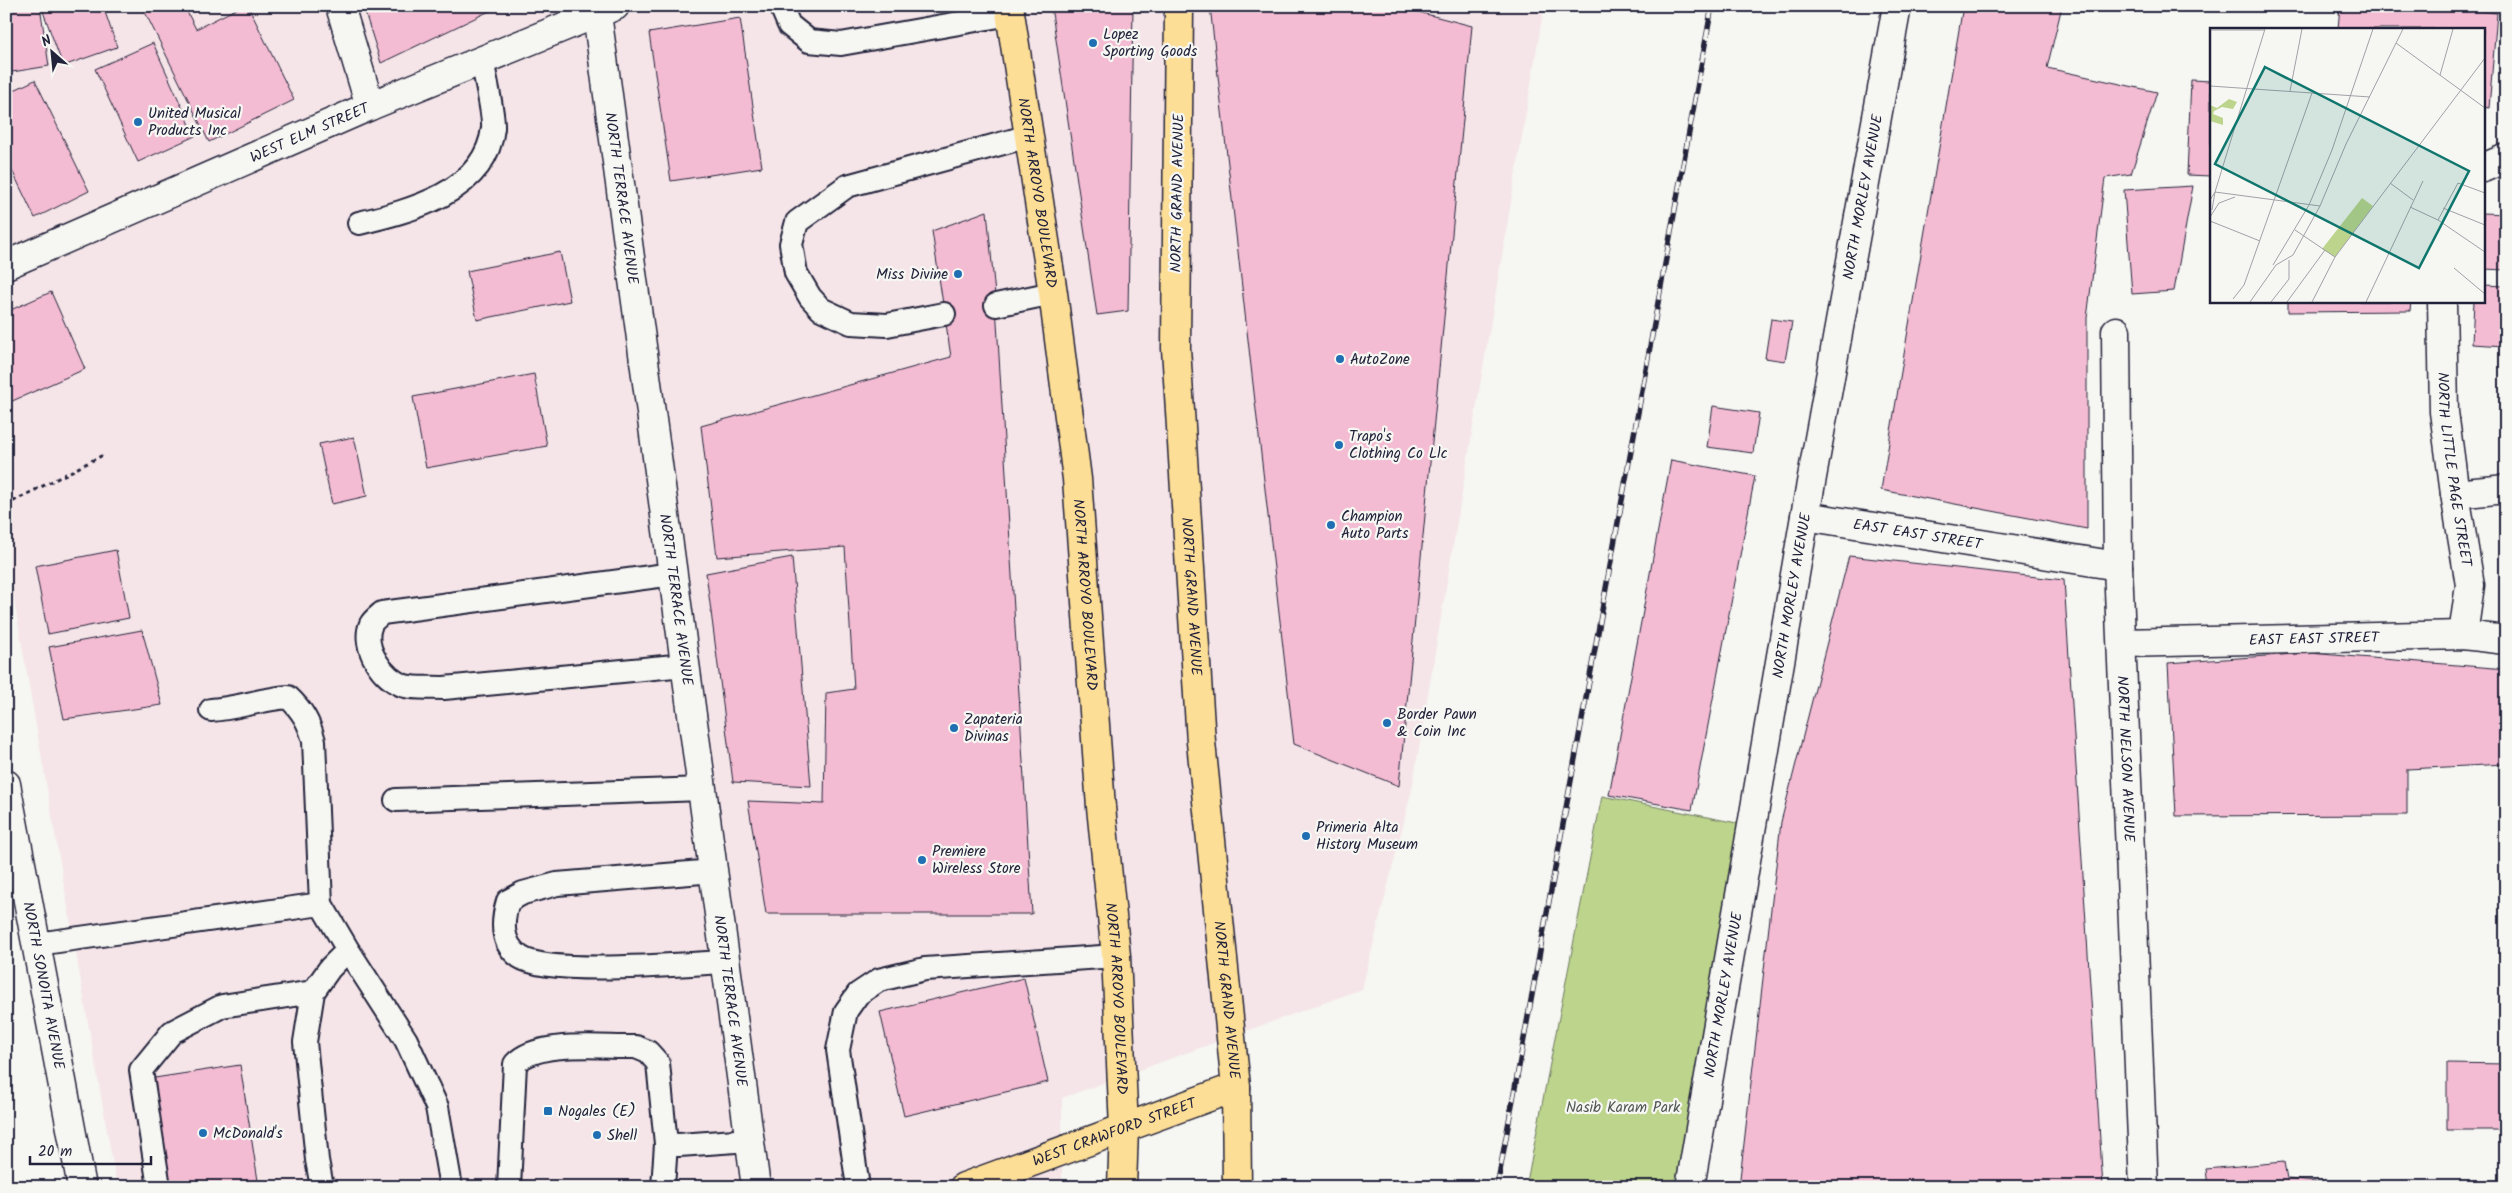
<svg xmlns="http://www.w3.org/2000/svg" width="2512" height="1193" font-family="Kalam,sans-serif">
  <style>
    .built { fill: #f5e5e8 }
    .green { fill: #bcd48b; stroke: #6f7b63 }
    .building { fill: #f4bcd2; stroke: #22223b }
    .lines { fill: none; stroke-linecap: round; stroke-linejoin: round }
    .lane-casing { stroke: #22223b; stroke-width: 26 }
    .street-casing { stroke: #22223b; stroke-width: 31 }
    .primary-casing { stroke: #22223b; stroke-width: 31 }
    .highway-casing { stroke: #22223b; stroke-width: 31 }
    .path { stroke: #22223b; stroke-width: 3; stroke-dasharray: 4 4; stroke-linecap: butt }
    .lane { stroke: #f6f6f2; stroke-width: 22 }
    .street { stroke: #f6f6f2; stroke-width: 28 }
    .primary { stroke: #fdde96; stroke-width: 28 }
    .highway { stroke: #fdde96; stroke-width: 28 }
    .rail-casing { stroke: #22223b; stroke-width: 5.5 }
    .rail { stroke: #f6f6f2; stroke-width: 4; stroke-dasharray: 11; stroke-linecap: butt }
    .poi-dot { fill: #1f6fb2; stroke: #f6f6f2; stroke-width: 2 }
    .labels { text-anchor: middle; stroke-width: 4.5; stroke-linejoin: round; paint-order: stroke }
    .poi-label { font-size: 15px; fill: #22223b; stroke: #f6f6f2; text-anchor: start }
    .street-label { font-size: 15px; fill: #22223b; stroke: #f6f6f2 }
    .park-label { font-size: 15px; fill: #505753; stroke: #f6f6f2 }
    .inset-road { fill: none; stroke: #a1a1a9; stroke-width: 1 }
    .view { fill: #0f766e; fill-opacity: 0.15; stroke: #0f766e; stroke-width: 2.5 }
    .inset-edge { fill: none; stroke: #22223b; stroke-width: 2.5 }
  </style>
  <rect width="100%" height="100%" fill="#f6f6f2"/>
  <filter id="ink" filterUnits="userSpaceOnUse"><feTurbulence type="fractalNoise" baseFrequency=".02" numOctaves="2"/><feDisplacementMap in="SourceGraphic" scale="10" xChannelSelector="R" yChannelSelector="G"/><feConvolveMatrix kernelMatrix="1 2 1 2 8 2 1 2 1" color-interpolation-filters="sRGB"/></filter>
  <g filter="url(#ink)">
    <!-- built -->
    <path class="built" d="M 104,6 L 1544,6 L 1412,789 L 1362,989 L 1062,1098 L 1062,1187 L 117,1187 L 6,554 L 6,57 Z"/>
    <!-- green -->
    <path class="green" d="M 1602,796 L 1752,826 L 1690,1187 L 1526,1187 Z"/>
    <!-- building -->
    <path class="building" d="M 6,6 L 40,6 L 49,66 L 6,73 Z
      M 41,6 L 103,6 L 117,47 L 63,66 Z
      M 142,6 L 184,6 L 196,29 L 242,6 L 248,6 L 294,100 L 209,142 Z
      M 363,6 L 500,6 L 381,63 Z
      M 1051,6 L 1133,6 L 1128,311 L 1097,315 Z
      M 1210,6 L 1395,6 L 1472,26 L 1399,786 L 1294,744 Z
      M 1963,6 L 2062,6 L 2047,68 L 2157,92 L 2131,174 L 2105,178 L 2087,318 L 2087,529 L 1881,490 Z
      M 2340,6 L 2427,6 L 2497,13 L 2489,108 L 2483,107 L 2483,29 L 2338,29 Z
      M 740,18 L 762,167 L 671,181 L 649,33 Z
      M 153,43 L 195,136 L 138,162 L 95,69 Z
      M 35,80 L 89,191 L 35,218 L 6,158 L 6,94 Z
      M 2191,80 L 2211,81 L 2211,176 L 2187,175 Z
      M 2193,186 L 2174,291 L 2132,294 L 2124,190 Z
      M 987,211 L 996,305 L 1032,914 L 766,914 L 748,801 L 824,804 L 826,693 L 854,689 L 845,547 L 717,557 L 701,426 L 951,357 L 932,231 Z
      M 2483,213 L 2506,214 L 2506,270 L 2483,269 Z
      M 560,252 L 570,301 L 477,320 L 467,271 Z
      M 2483,285 L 2506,286 L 2506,346 L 2472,344 L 2474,301 L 2483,301 Z
      M 51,292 L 85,369 L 10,402 L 6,394 L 6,312 Z
      M 2288,301 L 2411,301 L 2410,311 L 2288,312 Z
      M 1771,319 L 1792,322 L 1785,361 L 1765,358 Z
      M 534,374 L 547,446 L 426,468 L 413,397 Z
      M 1713,406 L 1759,413 L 1753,453 L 1707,447 Z
      M 354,437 L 367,496 L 332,504 L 319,444 Z
      M 1671,460 L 1755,476 L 1692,810 L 1609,795 Z
      M 116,550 L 129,618 L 48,634 L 35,566 Z
      M 1849,556 L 2064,580 L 2103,1187 L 1739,1187 L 1781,822 Z
      M 792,557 L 811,786 L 733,782 L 706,573 Z
      M 142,630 L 162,705 L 64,719 L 49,647 Z
      M 2309,653 L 2506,669 L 2506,764 L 2407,769 L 2407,815 L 2176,816 L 2168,663 Z
      M 1024,978 L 1048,1082 L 904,1116 L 880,1012 Z
      M 2447,1063 L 2506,1064 L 2506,1130 L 2447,1130 Z
      M 240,1065 L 259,1187 L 165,1187 L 148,1079 Z
      M 2284,1162 L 2287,1179 L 2332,1184 L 2333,1187 L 2208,1187 L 2206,1169 Z"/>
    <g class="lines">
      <!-- lane casing -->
      <g class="lane-casing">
        <path id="lane" d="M 781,6 L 789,25 L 809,41 L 841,44 L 1010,14
          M 359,223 C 410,211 486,192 493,128 C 494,114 485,76 482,60
          M 996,305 L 1053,293
          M 944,314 L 887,325 L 851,323 L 821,309 L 810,297 L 796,273 L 791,244 L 797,222 L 847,186 L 1029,136
          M 673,574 L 382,613 C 379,616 373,620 371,624 C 361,647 383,680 405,686 C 417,689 432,687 444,688 L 685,665
          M 211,710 C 239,708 261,699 288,697 C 302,710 309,722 314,741 L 321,904 L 348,950 L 406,1040 L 437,1107 L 451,1187
          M 396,800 L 702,789
          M 714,871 L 557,884 L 523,893 L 508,901 C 502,921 500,943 520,957 C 548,976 685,964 726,962
          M 37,944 L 321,904
          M 159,1187 L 141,1070 L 172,1032 L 222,1006 L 313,992
          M 322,1187 L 317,1160 L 305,1042 L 313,992 L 330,968 L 348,950
          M 509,1187 L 515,1064 C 537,1039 604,1048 636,1047 L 648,1052 L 658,1063 L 666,1144
          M 663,1187 L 666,1144 L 679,1145 L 750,1140
          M 858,1187 L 838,1050 L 846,1011 L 858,994 L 879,980 L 925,969 L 1116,956"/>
      </g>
      <!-- street casing -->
      <g class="street-casing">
        <g id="street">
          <path d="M 340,6 L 370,106"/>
          <path id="s1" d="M 597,14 L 756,1187"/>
          <path d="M 2483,168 L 2506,158"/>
          <path id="s2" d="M 6,265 L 370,106 L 615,6"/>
          <path id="s3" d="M 2442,301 L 2444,412 L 2455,494 L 2470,585 L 2463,635"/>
          <path id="s4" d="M 2116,331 L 2118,566 L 2144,1187"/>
          <path d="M 2455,494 L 2506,489"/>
          <path id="s5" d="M 1805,516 L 2118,566"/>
          <path id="s6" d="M 2122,643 L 2463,635 L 2506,640"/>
          <path id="s7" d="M 6,784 L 82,1187"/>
          <path id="s8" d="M 1690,1187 L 1805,516 L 1897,6"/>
        </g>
      </g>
      <!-- primary casing -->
      <g class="primary-casing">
        <g id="primary">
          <path id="s9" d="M 1009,6 L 1053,293 L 1077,479 L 1101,807 L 1116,956 L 1124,1128"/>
          <path id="s10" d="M 1179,6 L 1176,348 L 1201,742 L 1236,1087"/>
        </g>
      </g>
      <!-- highway casing -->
      <g class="highway-casing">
        <g id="highway">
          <path id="s11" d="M 964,1187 L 1236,1087 L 1237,1187"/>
          <path d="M 1122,1187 L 1124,1128"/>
        </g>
      </g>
      <!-- path -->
      <path class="path" d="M 6,505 L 105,454"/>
      <!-- lane -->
      <use href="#lane" class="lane"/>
      <!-- street -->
      <use href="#street" class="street"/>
      <!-- primary -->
      <use href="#primary" class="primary"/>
      <!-- highway -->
      <use href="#highway" class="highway"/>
      <!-- rail casing -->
      <g class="rail-casing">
        <path id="rail" d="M 1497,1187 L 1712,6"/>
      </g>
      <!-- rail -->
      <use href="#rail" class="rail"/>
    </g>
  </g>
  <!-- markers -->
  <g class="poi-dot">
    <circle cx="1093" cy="43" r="5"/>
    <circle cx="138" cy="122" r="5"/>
    <circle cx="958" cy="274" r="5"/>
    <circle cx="1340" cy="359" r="5"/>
    <circle cx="1339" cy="445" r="5"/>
    <circle cx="1331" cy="525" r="5"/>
    <circle cx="1387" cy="723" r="5"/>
    <circle cx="954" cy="728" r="5"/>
    <circle cx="1306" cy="836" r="5"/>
    <circle cx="922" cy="860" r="5"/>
    <rect x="543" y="1106" width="10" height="10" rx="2.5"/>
    <circle cx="203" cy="1133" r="5"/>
    <circle cx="597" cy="1135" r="5"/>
  </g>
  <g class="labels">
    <!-- poi labels -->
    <g class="poi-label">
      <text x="1103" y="39">Lopez<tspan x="1103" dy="17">Sporting Goods</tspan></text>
      <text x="148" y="118">United Musical<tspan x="148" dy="17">Products Inc</tspan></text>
      <text x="948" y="279" text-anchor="end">Miss Divine</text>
      <text x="1350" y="364">AutoZone</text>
      <text x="1349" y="441">Trapo's<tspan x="1349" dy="17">Clothing Co Llc</tspan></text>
      <text x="1341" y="521">Champion<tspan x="1341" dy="17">Auto Parts</tspan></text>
      <text x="1397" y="719">Border Pawn<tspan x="1397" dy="17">&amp; Coin Inc</tspan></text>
      <text x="964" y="724">Zapateria<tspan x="964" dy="17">Divinas</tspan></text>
      <text x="1316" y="832">Primeria Alta<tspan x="1316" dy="17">History Museum</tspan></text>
      <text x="932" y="856">Premiere<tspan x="932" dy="17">Wireless Store</tspan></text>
      <text x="558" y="1116">Nogales (E)</text>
      <text x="213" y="1138">McDonald's</text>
      <text x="607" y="1140">Shell</text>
    </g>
    <!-- street labels -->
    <g class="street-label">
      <text dy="5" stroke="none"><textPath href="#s2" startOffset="331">WEST ELM STREET</textPath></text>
      <text dy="5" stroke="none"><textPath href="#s9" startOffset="189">NORTH ARROYO BOULEVARD</textPath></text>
      <text transform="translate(1177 193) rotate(-89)" y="5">NORTH GRAND AVENUE</text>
      <text dy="5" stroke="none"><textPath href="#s8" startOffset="1005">NORTH MORLEY AVENUE</textPath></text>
      <text dy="5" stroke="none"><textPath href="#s1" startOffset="186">NORTH TERRACE AVENUE</textPath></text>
      <text dy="5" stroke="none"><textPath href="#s3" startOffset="169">NORTH LITTLE PAGE STREET</textPath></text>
      <text dy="5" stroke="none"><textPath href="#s5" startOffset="114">EAST EAST STREET</textPath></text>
      <text dy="5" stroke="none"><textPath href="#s9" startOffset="594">NORTH ARROYO BOULEVARD</textPath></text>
      <text dy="5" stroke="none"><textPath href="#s8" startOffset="600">NORTH MORLEY AVENUE</textPath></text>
      <text dy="5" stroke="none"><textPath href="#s10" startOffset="591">NORTH GRAND AVENUE</textPath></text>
      <text dy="5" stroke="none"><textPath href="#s1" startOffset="591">NORTH TERRACE AVENUE</textPath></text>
      <text dy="5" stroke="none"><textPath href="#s6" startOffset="192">EAST EAST STREET</textPath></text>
      <text dy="5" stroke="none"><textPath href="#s4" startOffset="428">NORTH NELSON AVENUE</textPath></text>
      <text dy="5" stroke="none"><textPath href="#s7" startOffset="205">NORTH SONOITA AVENUE</textPath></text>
      <text dy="5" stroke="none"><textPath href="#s8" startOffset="195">NORTH MORLEY AVENUE</textPath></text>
      <text dy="5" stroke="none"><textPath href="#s9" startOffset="999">NORTH ARROYO BOULEVARD</textPath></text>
      <text dy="5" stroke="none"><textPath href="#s10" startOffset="996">NORTH GRAND AVENUE</textPath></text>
      <text dy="5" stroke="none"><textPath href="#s1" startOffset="996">NORTH TERRACE AVENUE</textPath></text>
      <text dy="5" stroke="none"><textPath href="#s11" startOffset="160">WEST CRAWFORD STREET</textPath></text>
    </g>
    <!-- park labels -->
    <g class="park-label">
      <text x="1623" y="1112">Nasib Karam Park</text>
    </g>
  </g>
  <!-- overview -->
  <g transform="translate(2210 28)">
    <rect width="275" height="275" fill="#f6f6f2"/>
    <path d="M 152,170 L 163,178 L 125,229 L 112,221 Z" fill="#bcd48b"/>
    <path d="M 19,71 L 27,74 L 23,81 L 12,79 L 4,83 L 3,86 L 13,90 L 13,97 L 0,93 L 0,77 L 7,80 Z" fill="#bcd48b"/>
    <path class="inset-road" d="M 0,2 L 54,2M 186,15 L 275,80M 230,47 L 243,1M 0,58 L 160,69M 80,63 L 92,1M 180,155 L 203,172M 0,172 L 5,164 L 110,178 L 83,227 L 66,237 L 40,274M 99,177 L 122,122 L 163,1M 110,178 L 136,116 L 193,1M 200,179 L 228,192 L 275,224M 233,180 L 275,197M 2,182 L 5,164 L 55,1M 0,189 L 9,175 L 25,169M 228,192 L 248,155 L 275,165M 0,193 L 50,213M 85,202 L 125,229M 63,237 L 99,177M 244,240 L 275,266M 23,271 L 34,257 L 102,65M 61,274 L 79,251 L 79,232M 77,274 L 115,222M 102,274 L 125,229 L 275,30M 156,274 L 213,153"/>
    <path class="view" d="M 55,39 L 259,143 L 209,240 L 5,136 Z"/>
    <rect width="275" height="275" class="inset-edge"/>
  </g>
  <!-- margin -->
  <rect width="2512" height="1193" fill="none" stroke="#f6f6f2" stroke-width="25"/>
  <rect x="12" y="12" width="2487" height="1168" fill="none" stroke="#22223b" stroke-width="2" filter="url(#ink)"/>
  <!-- north arrow -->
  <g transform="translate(52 52) rotate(333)" stroke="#f6f6f2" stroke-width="4" paint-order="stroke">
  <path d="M0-4L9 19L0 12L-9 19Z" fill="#22223b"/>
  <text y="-8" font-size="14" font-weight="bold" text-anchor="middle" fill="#22223b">N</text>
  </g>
  <!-- scale -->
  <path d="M30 1156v8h121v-8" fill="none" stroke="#22223b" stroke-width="2.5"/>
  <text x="38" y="1156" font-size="15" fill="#22223b" stroke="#f6f6f2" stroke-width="4" paint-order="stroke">20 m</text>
</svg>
